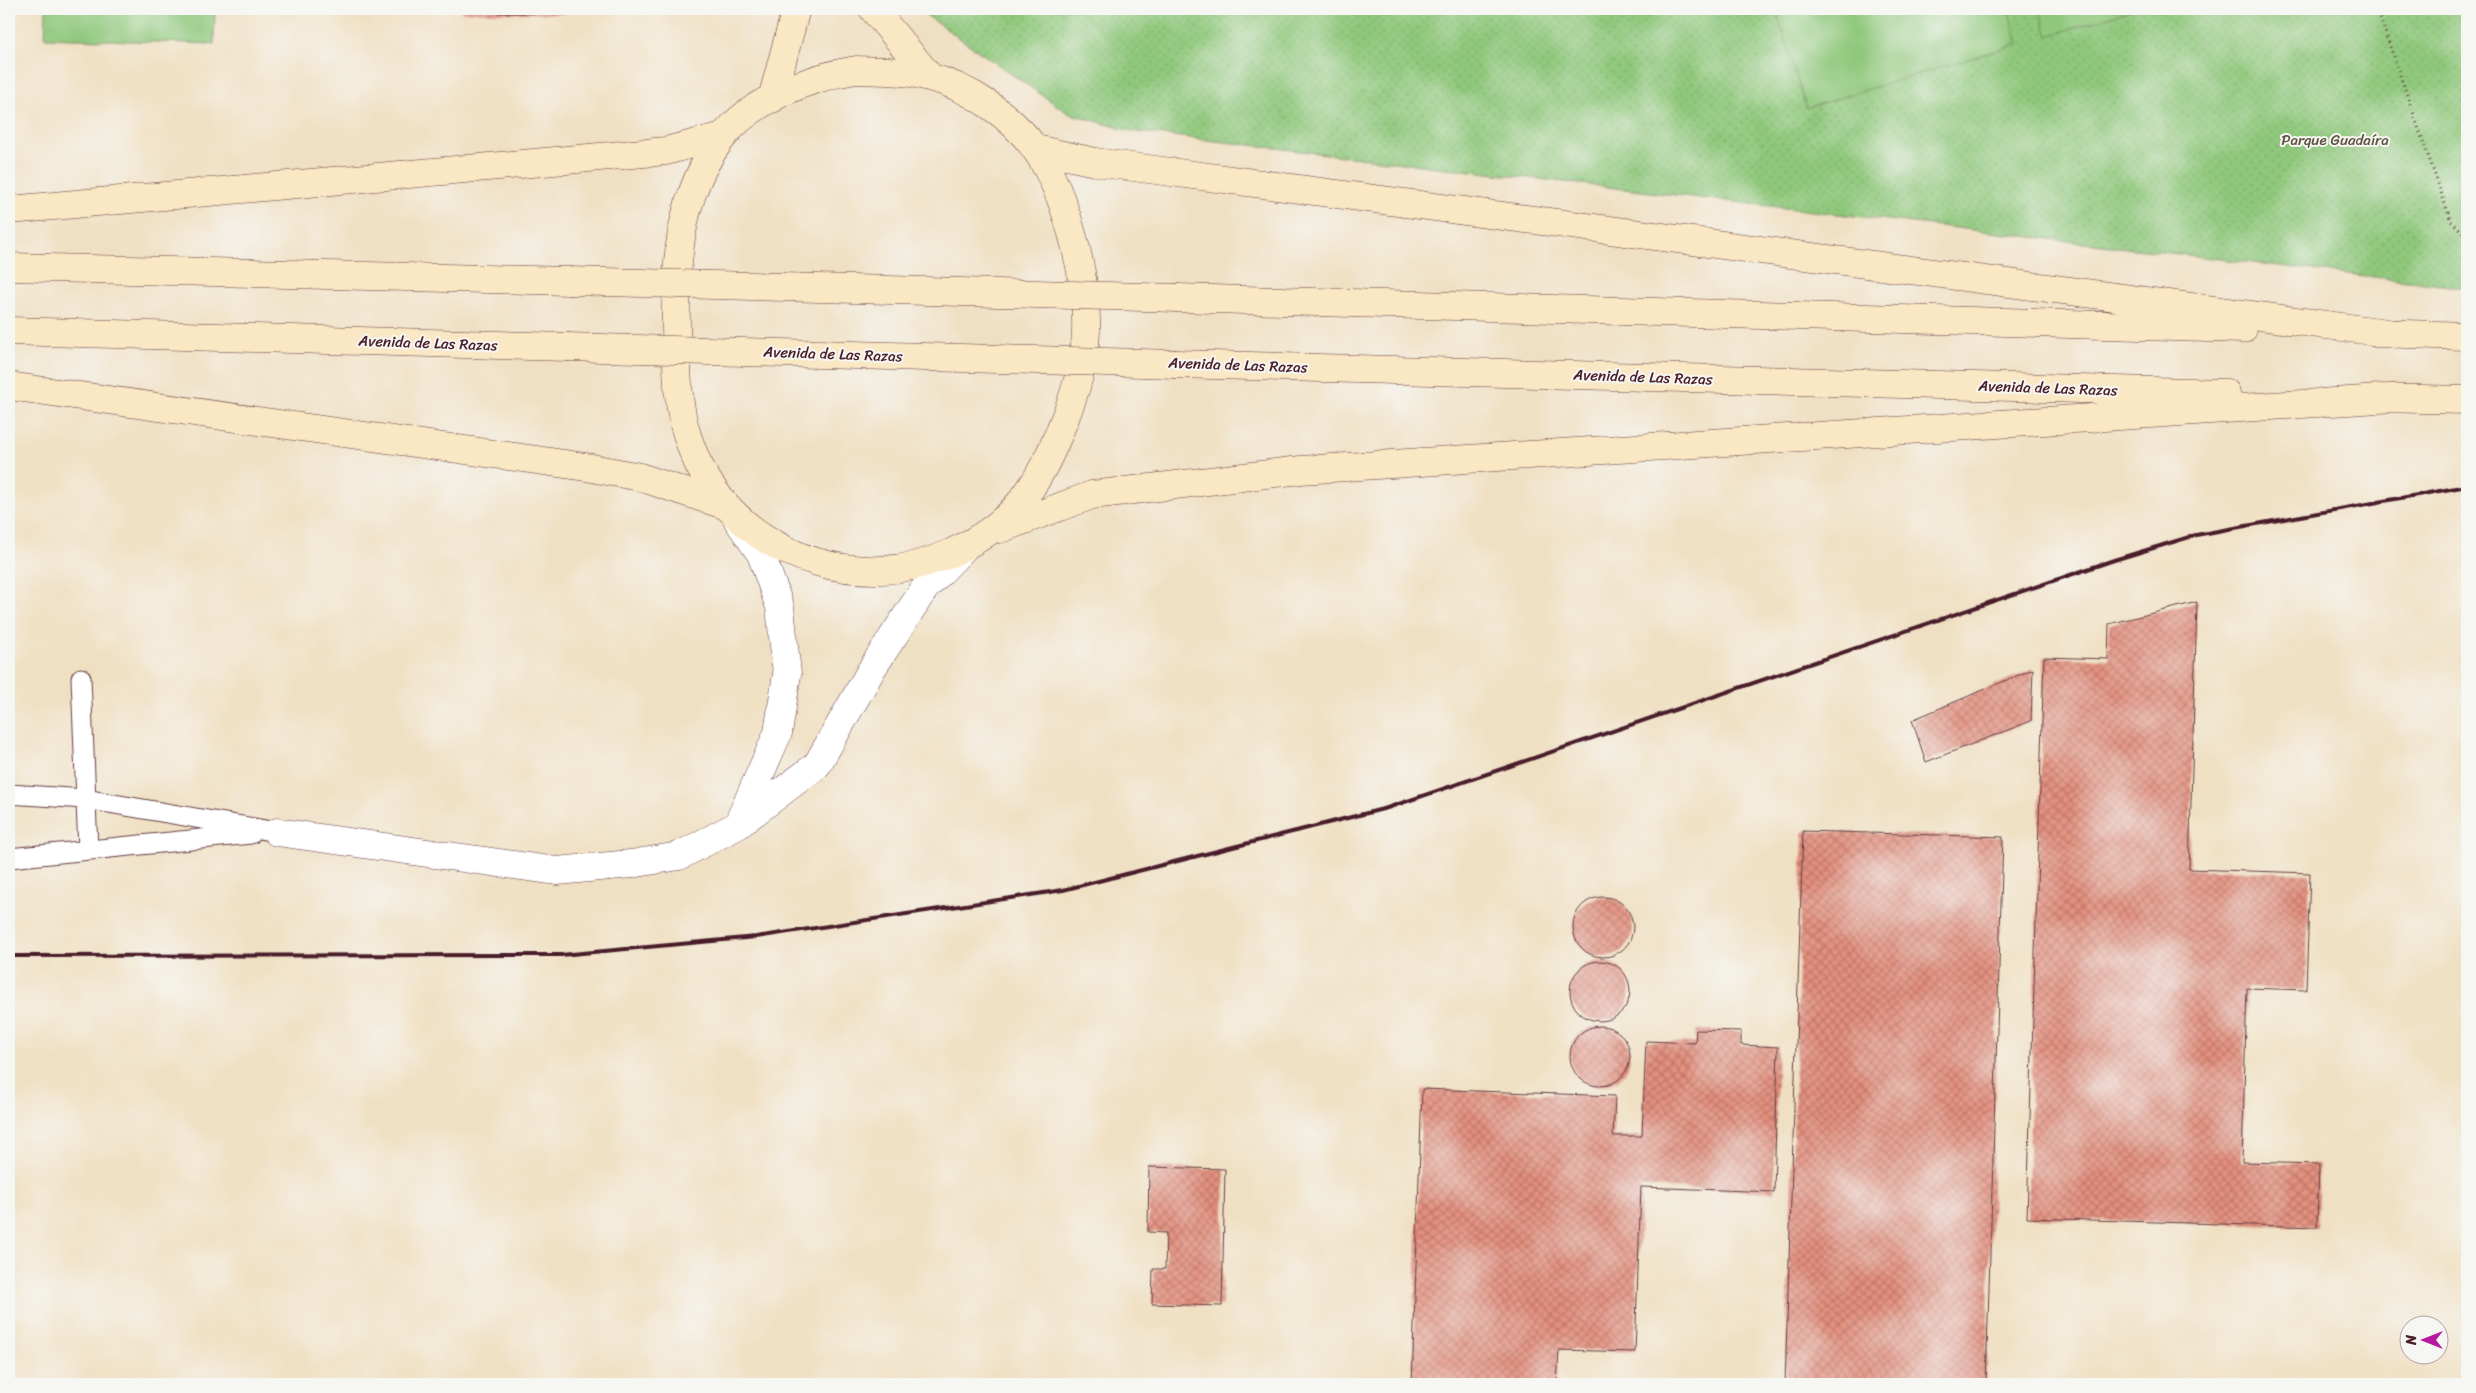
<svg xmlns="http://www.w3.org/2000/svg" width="2476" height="1393" font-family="Sriracha,sans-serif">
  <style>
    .park { fill: url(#park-dots); stroke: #6c7453 }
    .pitch { fill: #8fc87b; stroke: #6c7453 }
    .building { fill: url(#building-cross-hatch) }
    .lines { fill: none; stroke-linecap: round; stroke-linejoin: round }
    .lane-casing { stroke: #633c42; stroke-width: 21 }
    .street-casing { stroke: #633c42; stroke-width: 29 }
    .secondary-casing { stroke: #633c42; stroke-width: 29 }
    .path { stroke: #633c42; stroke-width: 3; stroke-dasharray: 1 4; stroke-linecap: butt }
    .lane { stroke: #fff; stroke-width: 19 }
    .street { stroke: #fff; stroke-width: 28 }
    .secondary { stroke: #fae7c3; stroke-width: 28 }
    .rail { stroke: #4a1f2b; stroke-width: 4 }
    .secondary-bridge-casing { stroke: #633c42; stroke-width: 29; stroke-linecap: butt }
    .secondary-bridge { stroke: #fae7c3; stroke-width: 28 }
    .labels { text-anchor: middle; stroke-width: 4; stroke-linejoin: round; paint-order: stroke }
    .park-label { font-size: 15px; fill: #5f5243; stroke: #f6f6f2 }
    .street-label { font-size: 15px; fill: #4a1f2b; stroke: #f6f6f2 }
  </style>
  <defs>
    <pattern id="park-dots" width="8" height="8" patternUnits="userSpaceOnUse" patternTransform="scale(1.25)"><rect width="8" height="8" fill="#8fc87b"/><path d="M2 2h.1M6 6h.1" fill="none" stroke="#7dab6a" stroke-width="1.8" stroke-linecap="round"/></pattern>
    <pattern id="building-cross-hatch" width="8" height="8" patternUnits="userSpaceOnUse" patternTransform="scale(1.25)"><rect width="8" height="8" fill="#e4907f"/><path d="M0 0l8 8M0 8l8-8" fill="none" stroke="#bb7568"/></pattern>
  </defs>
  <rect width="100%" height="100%" fill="#f6f6f2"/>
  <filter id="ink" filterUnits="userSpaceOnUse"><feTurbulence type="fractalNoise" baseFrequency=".02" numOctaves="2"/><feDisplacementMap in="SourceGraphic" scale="10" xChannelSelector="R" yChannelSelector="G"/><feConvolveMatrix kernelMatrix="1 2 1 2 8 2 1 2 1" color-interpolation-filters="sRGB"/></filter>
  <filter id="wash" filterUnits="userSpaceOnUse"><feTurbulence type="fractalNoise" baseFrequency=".0096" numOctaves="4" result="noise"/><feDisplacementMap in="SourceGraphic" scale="20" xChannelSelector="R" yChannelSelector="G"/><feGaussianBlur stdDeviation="1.12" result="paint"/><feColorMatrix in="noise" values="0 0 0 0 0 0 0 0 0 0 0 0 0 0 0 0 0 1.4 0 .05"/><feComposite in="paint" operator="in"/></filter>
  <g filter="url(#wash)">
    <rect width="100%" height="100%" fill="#f0e0c3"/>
    <!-- park -->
    <path class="park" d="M 922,9 L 2467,9 L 2467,288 L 1130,131 L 1068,113 L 926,15 Z"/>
    <!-- pitch -->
    <path class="pitch" d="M 46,9 L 215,9 L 214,44 L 45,38 Z
      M 1776,9 L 2008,9 L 2018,44 L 1806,108 Z
      M 2039,9 L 2134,9 L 2048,36 Z"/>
    <g id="blocks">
      <!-- building -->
      <path class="building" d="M 461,9 L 566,9 L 566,14 L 461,12 Z
        M 2197,602 L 2189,869 L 2310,873 L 2306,990 L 2247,988 L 2242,1162 L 2319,1164 L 2317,1227 L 2027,1218 L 2044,657 L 2108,659 L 2109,624 Z
        M 2033,669 L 2031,721 L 1926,762 L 1912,720 Z
        M 1803,831 L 2003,837 L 1986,1384 L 1785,1384 Z
        M1573 927a30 30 0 1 1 60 0a30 30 0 1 1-60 0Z
        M1570 991a30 30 0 1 1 60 0a30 30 0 1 1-60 0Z
        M1570 1056a30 30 0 1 1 60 0a30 30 0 1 1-60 0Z
        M 1696,1030 L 1741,1031 L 1741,1045 L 1778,1047 L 1774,1192 L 1641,1187 L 1635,1352 L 1559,1350 L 1557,1384 L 1412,1384 L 1422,1089 L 1615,1096 L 1613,1136 L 1642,1136 L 1646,1041 L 1695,1043 Z
        M 1149,1167 L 1225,1169 L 1222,1306 L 1152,1304 L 1153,1269 L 1165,1269 L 1166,1233 L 1148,1232 Z"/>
    </g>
  </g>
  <g filter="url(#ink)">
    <use href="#blocks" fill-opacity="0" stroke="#633c42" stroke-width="1"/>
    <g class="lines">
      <!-- lane casing -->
      <g class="lane-casing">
        <path id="lane" d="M 81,678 L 88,850
          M 9,794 L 85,799 L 277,832
          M 9,858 L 251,834"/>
      </g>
      <!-- street casing -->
      <g class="street-casing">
        <path id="street" d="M 737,519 L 761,554 L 780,607 L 787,674 L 778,733 L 738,824
          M 277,832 L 557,871 L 631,864 L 679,856 L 738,825 L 817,765 L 873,667 L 925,588 L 964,548"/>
      </g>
      <!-- secondary casing -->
      <g class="secondary-casing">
        <path id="secondary" d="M 873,9 L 929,76
          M 856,70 C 880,71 905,70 929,77 C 969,87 1012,116 1036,150 C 1066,194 1088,278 1086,331 C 1085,363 1075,394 1063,423 C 1038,488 1012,527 946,555 C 925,564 905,569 882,570 C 794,573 713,521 687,435 C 676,401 677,362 676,326 C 675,261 680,192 722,138 C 751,100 810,77 856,70 Z
          M 772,99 L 796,9
          M 1035,149 L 1095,162 L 2395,334
          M 9,210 L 666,151 L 723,136
          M 9,267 L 569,281
          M 1178,298 L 2243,329
          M 9,331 L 567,347
          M 2376,333 L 2467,336
          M 1176,364 L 2226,393
          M 9,386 L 586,467 L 640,477 L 724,505
          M 2377,398 L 2467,400
          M 1000,529 L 1092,495 L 1301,470 L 2394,398"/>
      </g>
      <!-- path -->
      <path class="path" d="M 2377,9 L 2451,221 L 2467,236"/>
      <!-- lane -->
      <use href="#lane" class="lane"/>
      <!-- street -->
      <use href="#street" class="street"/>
      <!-- secondary -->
      <use href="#secondary" class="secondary"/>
      <!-- rail -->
      <path class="rail" d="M 9,956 L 561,955 L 756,937 L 1063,890 L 1387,808 L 2114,560 L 2196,535 L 2467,486"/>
      <!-- secondary-bridge casing -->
      <g class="secondary-bridge-casing">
        <path id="secondary-bridge" d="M 569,281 L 1178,298
          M 567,347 L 1176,364"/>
      </g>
      <!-- secondary-bridge -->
      <use href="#secondary-bridge" class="secondary-bridge"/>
    </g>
  </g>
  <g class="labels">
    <!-- park labels -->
    <g class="park-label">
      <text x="2335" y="145">Parque Guadaíra</text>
    </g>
    <!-- street labels -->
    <g class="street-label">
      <text transform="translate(428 343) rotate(2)" y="5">Avenida de Las Razas</text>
      <text transform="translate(833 354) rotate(2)" y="5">Avenida de Las Razas</text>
      <text transform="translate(1238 365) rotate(2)" y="5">Avenida de Las Razas</text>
      <text transform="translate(1643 377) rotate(2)" y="5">Avenida de Las Razas</text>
      <text transform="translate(2048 388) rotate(2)" y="5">Avenida de Las Razas</text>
    </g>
  </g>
  <!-- margin -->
  <rect width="2476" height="1393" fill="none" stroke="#f6f6f2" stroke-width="30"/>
  <!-- north arrow -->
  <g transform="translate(2424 1340) rotate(270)"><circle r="24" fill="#f6f6f2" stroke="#b1a0a2"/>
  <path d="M0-4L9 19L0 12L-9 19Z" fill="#b5179e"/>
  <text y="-8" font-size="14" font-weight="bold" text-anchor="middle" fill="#4a1f2b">N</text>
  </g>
</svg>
